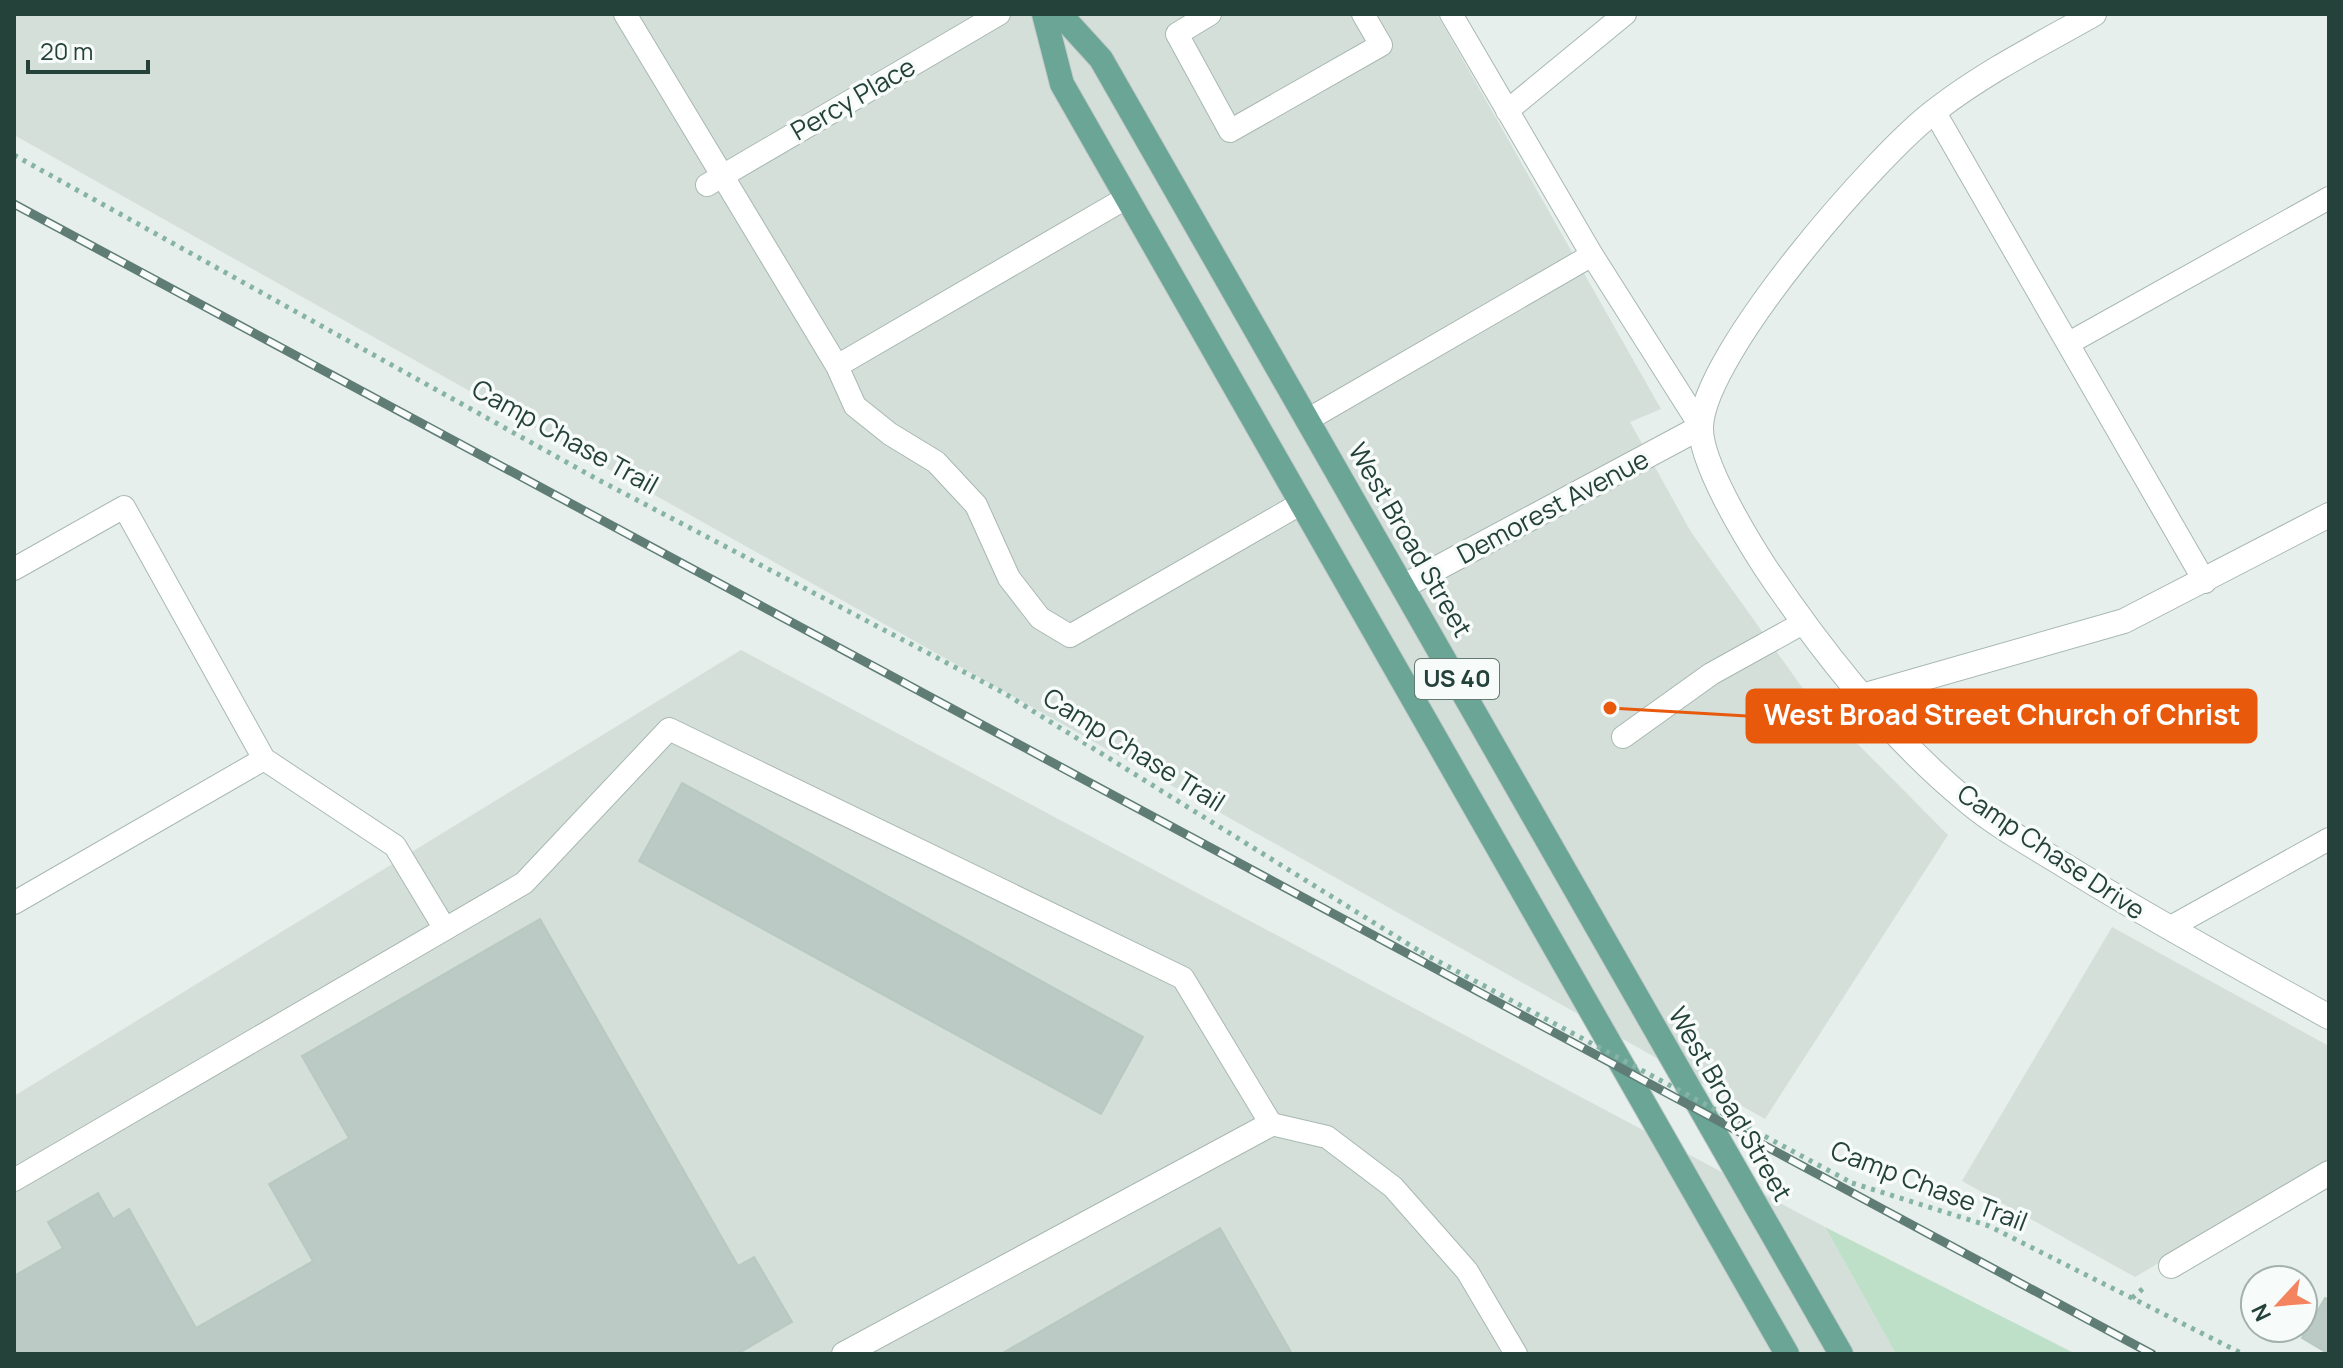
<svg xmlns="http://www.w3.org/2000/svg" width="2343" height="1368" font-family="Manrope,sans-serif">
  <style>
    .built { fill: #d4dfda }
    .green { fill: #bfe0c8 }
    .building { fill: #bbcac4; stroke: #b8c9c2; stroke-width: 2 }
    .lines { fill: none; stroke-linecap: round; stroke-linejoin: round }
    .lane-casing { stroke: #a8b8b2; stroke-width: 24 }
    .street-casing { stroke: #a8b8b2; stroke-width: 26 }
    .primary-casing { stroke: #c2cac8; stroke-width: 26 }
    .path { stroke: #86b3a5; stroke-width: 5; stroke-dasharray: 4 6; stroke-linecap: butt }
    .lane { stroke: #fff; stroke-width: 22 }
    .street { stroke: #fff; stroke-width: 24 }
    .primary { stroke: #6aa596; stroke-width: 24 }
    .rail-casing { stroke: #5f7d75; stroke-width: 9 }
    .rail { stroke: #f7fbf9; stroke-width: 6; stroke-dasharray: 18; stroke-linecap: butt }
    .path-bridge { stroke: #86b3a5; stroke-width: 5; stroke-dasharray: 4 6; stroke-linecap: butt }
    .labels { text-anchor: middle; stroke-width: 7; stroke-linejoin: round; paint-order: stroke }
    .shield { fill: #f7fbf9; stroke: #637a73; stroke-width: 2 }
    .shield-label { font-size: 24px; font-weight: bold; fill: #24423a }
    .street-label { font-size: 26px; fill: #24423a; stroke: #f7fbf9 }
    .leader { fill: none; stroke: #e8590c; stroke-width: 3 }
    .callout-dot { fill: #e8590c; stroke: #f7fbf9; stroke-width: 3 }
    .callout { fill: #e8590c; stroke: #e8590c; stroke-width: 3 }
    .callout-label { font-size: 28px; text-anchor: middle; font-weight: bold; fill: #fff }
  </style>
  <rect width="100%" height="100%" fill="#e6efeb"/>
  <!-- built -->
  <path class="built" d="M 14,14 L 1437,14 L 1661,409 L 1630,422 L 1691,532 L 1804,690 L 1948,835 L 1765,1119 L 14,135 Z
    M 741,650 L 1825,1227 L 1896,1354 L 14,1354 L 14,1096 Z
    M 2112,927 L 2329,1046 L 2329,1163 L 2135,1277 L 1962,1181 Z"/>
  <!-- green -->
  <path class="green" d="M 1825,1227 L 2076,1354 L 1896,1354 Z"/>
  <!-- building -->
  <path class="building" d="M 682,783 L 1143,1037 L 1101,1114 L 639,861 Z
    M 540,919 L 738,1266 L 754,1257 L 792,1322 L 737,1354 L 14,1354 L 14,1276 L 63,1248 L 48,1222 L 98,1193 L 113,1219 L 129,1209 L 196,1328 L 313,1261 L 269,1184 L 349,1138 L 302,1056 Z
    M 1220,1228 L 1292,1354 L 1001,1354 Z
    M 2325,1298 L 2329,1300 L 2329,1354 L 2302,1338 Z"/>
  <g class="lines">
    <!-- lane casing -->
    <g class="lane-casing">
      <path id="lane" d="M 625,14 L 837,366 L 855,406 L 890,434 L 936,462 L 976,505 L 1009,578 L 1040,618 L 1070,636 L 1300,504
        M 1210,14 L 1177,34 L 1230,131 L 1381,45 L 1363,14
        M 1451,14 L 1592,255 L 1701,427
        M 1507,111 L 1625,14
        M 1934,111 L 2205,582
        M 707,185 L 999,14
        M 2069,343 L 2329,198
        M 837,366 L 1126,198
        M 1309,419 L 1592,255
        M 14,569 L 124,507 L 264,759 L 14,903
        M 1623,737 L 1711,674 L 1803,623
        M 264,759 L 395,846 L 445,929
        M 2169,928 L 2329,839
        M 14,1180 L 524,883 L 669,729 L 1183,978 L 1271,1124 L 1327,1137 L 1393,1187 L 1467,1271 L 1516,1354"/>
    </g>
    <!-- street casing -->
    <g class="street-casing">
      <path id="street" d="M 2094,14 C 2041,44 1985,72 1936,110 C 1877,154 1703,354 1701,427 C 1700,462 1745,536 1765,567 C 1822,652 1888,736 1967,801 C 1999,828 2037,848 2072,870 C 2156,922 2243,969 2329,1017
        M 1404,586 L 1701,427
        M 1862,696 L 2124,621 L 2329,515
        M 2171,1266 L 2329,1173
        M 844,1354 L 1271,1124"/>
    </g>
    <!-- primary casing -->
    <g class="primary-casing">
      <path id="primary" d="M 1044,14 L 1062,84 L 1787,1354
        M 1060,14 L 1101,59 L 1841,1354"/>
    </g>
    <!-- path -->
    <path class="path" d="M 14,155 L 595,478 L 1004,693 L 1421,952
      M 1852,1183 L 1989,1226 L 2243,1354
      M 2132,1298 L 2146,1286"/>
    <!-- lane -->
    <use href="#lane" class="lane"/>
    <!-- street -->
    <use href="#street" class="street"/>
    <!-- primary -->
    <use href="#primary" class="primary"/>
    <!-- rail casing -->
    <g class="rail-casing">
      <path id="rail" d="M 14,204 L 2152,1354"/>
    </g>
    <!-- rail -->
    <use href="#rail" class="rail"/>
    <!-- path-bridge -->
    <path class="path-bridge" d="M 1421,952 L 1852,1183"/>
  </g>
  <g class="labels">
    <!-- shield labels -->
    <rect class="shield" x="1415" y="659" width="84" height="40" rx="6"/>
    <g class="shield-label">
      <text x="1457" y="687">US 40</text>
    </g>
    <!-- street labels -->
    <g class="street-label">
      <text transform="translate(853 99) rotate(-30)" y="9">Percy Place</text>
      <text transform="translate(565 437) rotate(29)" y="9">Camp Chase Trail</text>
      <text transform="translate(1553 507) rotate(-28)" y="9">Demorest Avenue</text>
      <text transform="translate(1410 540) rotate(60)" y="9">West Broad Street</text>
      <text transform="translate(1134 750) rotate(32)" y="9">Camp Chase Trail</text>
      <text transform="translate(2051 852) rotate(34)" y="9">Camp Chase Drive</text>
      <text transform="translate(1730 1104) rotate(60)" y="9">West Broad Street</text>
      <text transform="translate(1929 1186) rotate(21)" y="9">Camp Chase Trail</text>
    </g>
  </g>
  <!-- callouts -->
  <path class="leader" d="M1610 708L1747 716"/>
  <circle class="callout-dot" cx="1610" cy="708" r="8"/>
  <rect class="callout" x="1747" y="690" width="509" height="52" rx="8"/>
  <g class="callout-label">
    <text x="2002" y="725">West Broad Street Church of Christ</text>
  </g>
  <!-- border -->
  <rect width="2343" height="1368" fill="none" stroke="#24423a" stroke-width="32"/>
  <!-- north arrow -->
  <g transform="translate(2279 1304) rotate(244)"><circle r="38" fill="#f7fbf9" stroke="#a3b1ad" stroke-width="2"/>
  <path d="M0-6L14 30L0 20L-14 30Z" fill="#f4845f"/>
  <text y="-12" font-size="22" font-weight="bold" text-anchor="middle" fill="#24423a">N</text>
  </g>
  <!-- scale -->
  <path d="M28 60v12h120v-12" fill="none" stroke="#24423a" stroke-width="4"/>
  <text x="40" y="60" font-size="24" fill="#24423a" stroke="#f7fbf9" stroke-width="6" paint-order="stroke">20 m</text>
</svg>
